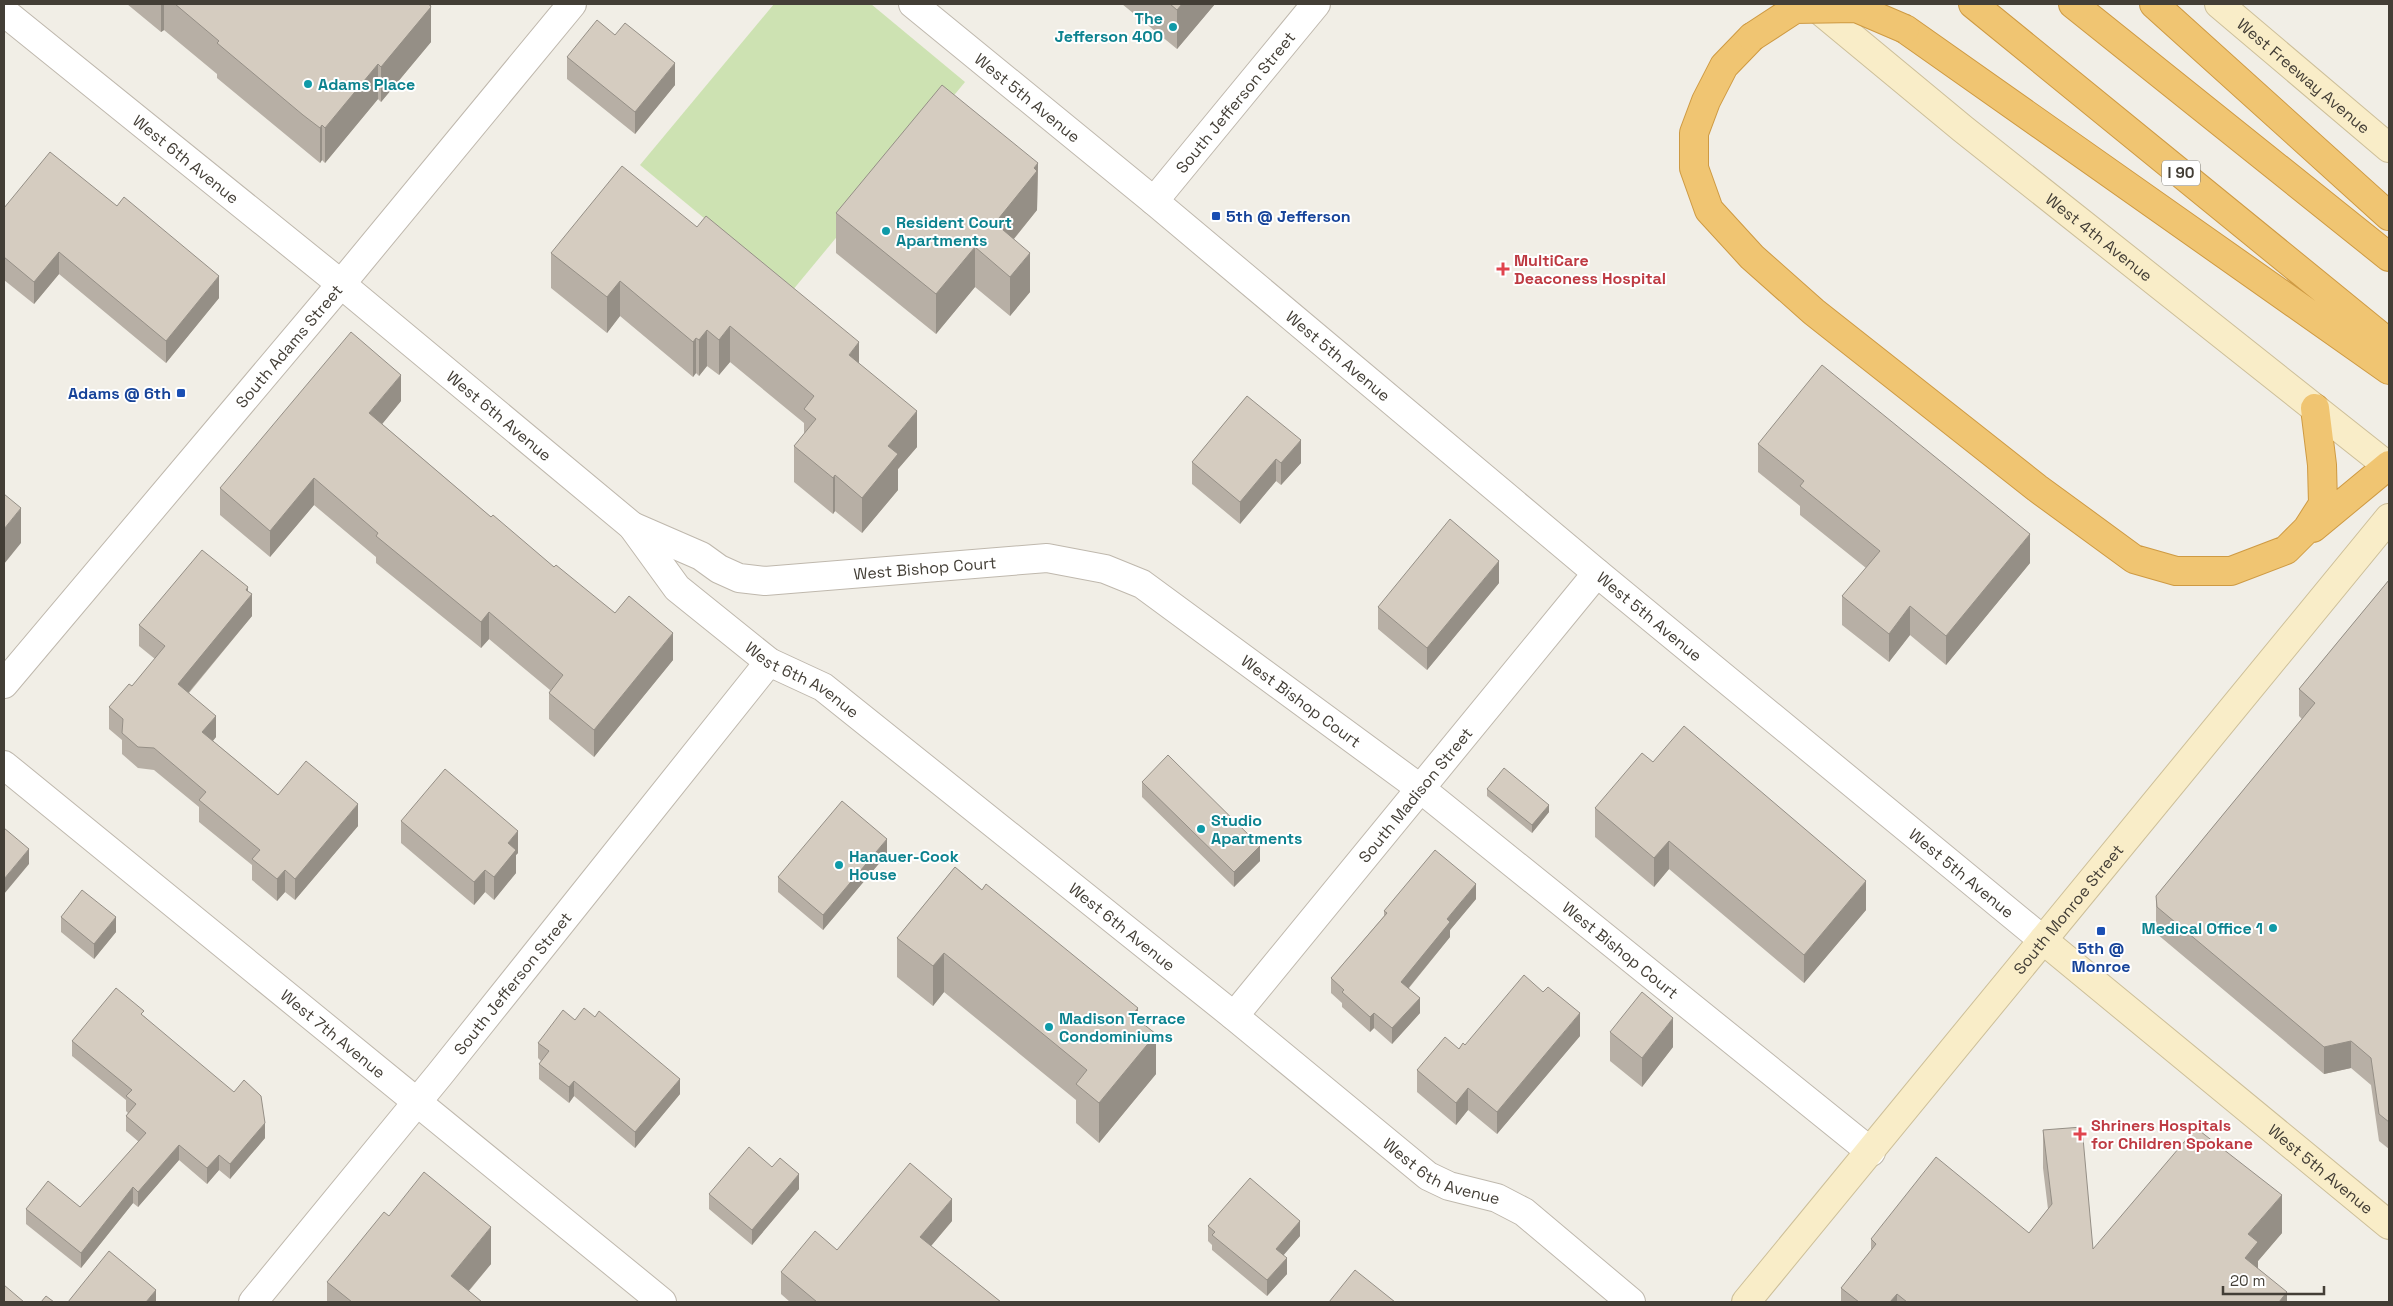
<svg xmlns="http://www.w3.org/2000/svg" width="2393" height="1306" font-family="'Space Grotesk',sans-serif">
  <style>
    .green { fill: #cde2b2 }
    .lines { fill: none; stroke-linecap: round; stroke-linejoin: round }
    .street-casing { stroke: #bfb8ad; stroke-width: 30 }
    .secondary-casing { stroke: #cdbf99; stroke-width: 30 }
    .highway-casing { stroke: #ce9a43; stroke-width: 30 }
    .street { stroke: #fff; stroke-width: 28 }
    .secondary { stroke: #f9edc8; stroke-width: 28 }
    .highway { stroke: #f0c572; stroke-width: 28 }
    .highway-bridge-casing { stroke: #ce9a43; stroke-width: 30; stroke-linecap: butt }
    .highway-bridge { stroke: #f0c572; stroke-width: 28 }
    .wall { fill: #b7afa5 }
    .shaded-wall { fill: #958f86 }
    .building { fill: #d5ccc0; stroke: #958f86 }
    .culture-dot { fill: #0f9aa8; stroke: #fff; stroke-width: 2 }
    .transit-dot { fill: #1a4fb4; stroke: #fff; stroke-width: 2 }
    .health-dot { fill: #e0444e; stroke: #fff; stroke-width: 2 }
    .labels { text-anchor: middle; stroke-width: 4; stroke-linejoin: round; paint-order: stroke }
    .shield { fill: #fff; stroke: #7b7872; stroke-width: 1 }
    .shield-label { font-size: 15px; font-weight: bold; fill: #433e36 }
    .culture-label { font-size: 16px; font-weight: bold; fill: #0d838f; stroke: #fff; text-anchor: start }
    .street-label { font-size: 16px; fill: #433e36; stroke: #fff }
    .transit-label { font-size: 16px; font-weight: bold; fill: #164399; stroke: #fff; text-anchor: start }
    .health-label { font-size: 16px; font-weight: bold; fill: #be3a42; stroke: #fff; text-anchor: start }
  </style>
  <rect width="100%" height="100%" fill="#f1eee6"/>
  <!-- green -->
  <path class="green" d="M 774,4 L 871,4 L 965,82 L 792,291 L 640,165 Z"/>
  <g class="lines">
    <!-- street casing -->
    <g class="street-casing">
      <g id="street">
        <path id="s1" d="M 913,4 L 1154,201 L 1597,573 L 2043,940"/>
        <path id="s2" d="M 4,12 L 341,284 L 632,526 L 677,588 L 769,662 L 823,687 L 1234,1016 L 1428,1176 L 1449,1186 L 1497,1198 L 1524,1212 L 1631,1302"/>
        <path id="s3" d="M 1154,201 L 1316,4"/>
        <path id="s4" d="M 632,526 L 701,556 L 719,569 L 739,578 L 765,581 L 1047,558 L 1105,569 L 1142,584 L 1421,789 L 1871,1152"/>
        <path id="s5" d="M 4,684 L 341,284 L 572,4"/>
        <path id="s6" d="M 4,765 L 662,1302"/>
        <path id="s7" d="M 1234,1016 L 1597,573"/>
        <path id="s8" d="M 253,1302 L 440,1074 L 769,662"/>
      </g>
    </g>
    <!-- secondary casing -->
    <g class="secondary-casing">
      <g id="secondary">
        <path id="s9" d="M 1812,4 L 1963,129 L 2389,467"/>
        <path id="s10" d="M 2219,4 L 2389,148"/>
        <path id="s11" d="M 2043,940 L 2389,1225"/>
        <path id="s12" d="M 1746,1302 L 2389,518"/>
      </g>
    </g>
    <!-- highway casing -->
    <g class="highway-casing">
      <path id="highway" d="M 1973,4 L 2389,343
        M 2073,4 L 2389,257
        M 2154,4 L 2389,216
        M 1905,29 L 2389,370
        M 1752,37 L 1724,66 L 1706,101 L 1694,133 L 1694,168 L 1709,210 L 1752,257 L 1814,312 L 2037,488 L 2134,559 L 2176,571 L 2231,571 L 2286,550 L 2307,529 L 2323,504 L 2322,465 L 2315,408
        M 2313,528 L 2389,465"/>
    </g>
    <!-- street -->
    <use href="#street" class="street"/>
    <!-- secondary -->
    <use href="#secondary" class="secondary"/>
    <!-- highway -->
    <use href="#highway" class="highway"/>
    <!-- highway-bridge casing -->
    <g class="highway-bridge-casing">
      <path id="highway-bridge" d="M 1752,37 L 1795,9 L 1856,8 L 1905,29"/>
    </g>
    <!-- highway-bridge -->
    <use href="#highway-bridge" class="highway-bridge"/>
  </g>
  <!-- wall -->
  <path class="wall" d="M 127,4 L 431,4 L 431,42 L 381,102 L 378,99 L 325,163 L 322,160 L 320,163 L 217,78 L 217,74 L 164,30 L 161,32 Z
    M 1122,4 L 1215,4 L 1177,49 Z
    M 567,57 L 675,85 L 635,134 L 567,79 Z
    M 1038,163 L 1037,210 L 1014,239 L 1030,292 L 1010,316 L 975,287 L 936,334 L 836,253 L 836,213 Z
    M 4,208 L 219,298 L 166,363 L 59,274 L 34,304 L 4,280 Z
    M 551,253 L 859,364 L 917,447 L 898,469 L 898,490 L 862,533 L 835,511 L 833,514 L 794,482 L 794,446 L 804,434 L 804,423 L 730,362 L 719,375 L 707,366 L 699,376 L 696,373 L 693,377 L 620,316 L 607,333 L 551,288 Z
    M 1247,396 L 1301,463 L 1281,485 L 1276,481 L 1240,524 L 1192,484 L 1192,462 Z
    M 401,401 L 382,424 L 491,517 L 554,567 L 615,613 L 673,660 L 594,757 L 549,719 L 549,693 L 550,690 L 489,639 L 481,648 L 376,563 L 376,557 L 314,505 L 270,557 L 220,515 L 220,488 Z
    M 1758,444 L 2030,563 L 1946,665 L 1910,635 L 1889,662 L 1842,625 L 1842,596 L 1866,568 L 1800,515 L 1800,506 L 1758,472 Z
    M 2389,580 L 2389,1149 L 2379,1141 L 2371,1085 L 2351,1068 L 2324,1074 L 2157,934 L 2156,923 L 2156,896 L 2302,719 L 2299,716 L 2299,689 Z
    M 1499,583 L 1427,670 L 1378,629 L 1378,607 Z
    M 248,591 L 252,616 L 189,693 L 216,737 L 213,741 L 278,795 L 358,826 L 295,900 L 285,892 L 277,901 L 252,880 L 252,865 L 199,822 L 199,807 L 154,770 L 138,768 L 122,754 L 122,740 L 109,729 L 109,707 L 132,686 L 155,659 L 139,646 L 139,625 Z
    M 1653,762 L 1866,910 L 1804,983 L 1669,869 L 1654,887 L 1595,837 L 1595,808 Z
    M 1142,782 L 1260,861 L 1234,887 L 1142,797 Z
    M 1487,789 L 1549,812 L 1532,833 L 1487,796 Z
    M 401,821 L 518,853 L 516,855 L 516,873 L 494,900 L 485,892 L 474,905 L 401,843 Z
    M 887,854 L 823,930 L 778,892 L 778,877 Z
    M 955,867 L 1138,1019 L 1156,1074 L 1099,1143 L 1076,1123 L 1076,1100 L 944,992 L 933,1006 L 897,977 L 897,938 Z
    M 1476,899 L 1450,930 L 1450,937 L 1409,988 L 1420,1013 L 1392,1044 L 1374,1028 L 1370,1032 L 1342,1007 L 1342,1003 L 1331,993 L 1331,978 L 1384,916 L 1384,911 Z
    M 61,917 L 116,932 L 94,959 L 61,932 Z
    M 144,1016 L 265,1138 L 230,1179 L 219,1170 L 207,1184 L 179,1160 L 138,1207 L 133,1203 L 81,1268 L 26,1224 L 26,1209 L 80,1207 L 139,1142 L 126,1131 L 126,1116 L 128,1113 L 126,1111 L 126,1100 L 72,1056 L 72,1041 Z
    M 575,1020 L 680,1094 L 635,1148 L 574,1096 L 569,1103 L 539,1079 L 539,1064 L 541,1061 L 538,1058 L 538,1043 Z
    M 1610,1032 L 1673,1047 L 1642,1087 L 1610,1061 Z
    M 1580,1036 L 1497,1134 L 1468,1110 L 1456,1125 L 1417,1092 L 1417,1070 L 1465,1045 Z
    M 2043,1130 L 2093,1249 L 2282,1233 L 2258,1261 L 2258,1269 L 2287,1302 L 1841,1302 L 1841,1288 L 1871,1251 L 1871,1239 L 2029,1233 L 2048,1209 L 2043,1168 Z
    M 799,1189 L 752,1245 L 709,1209 L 709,1194 Z
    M 389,1216 L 491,1264 L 469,1291 L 482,1302 L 327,1302 L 327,1282 Z
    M 952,1221 L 931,1246 L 1001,1302 L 790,1302 L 781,1294 L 781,1272 L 837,1250 Z
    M 1208,1226 L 1300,1236 L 1283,1255 L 1287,1274 L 1267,1296 L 1212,1250 L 1212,1245 L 1208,1241 Z"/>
  <!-- shaded-wall -->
  <path class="shaded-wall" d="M 161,4 L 164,4 L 164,30 L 161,32 Z
    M 429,4 L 431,4 L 431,42 L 381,102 L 381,67 Z
    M 1182,4 L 1215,4 L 1177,49 L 1177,10 Z
    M 675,63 L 675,85 L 635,134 L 635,112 Z
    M 378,64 L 378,99 L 325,163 L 325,128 Z
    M 322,125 L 322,160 L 320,163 L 320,128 Z
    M 1038,163 L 1037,210 L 995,262 L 995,223 Z
    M 975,247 L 975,287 L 936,334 L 936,294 Z
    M 59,252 L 59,274 L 34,304 L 34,282 Z
    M 1030,253 L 1030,292 L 1010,316 L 1010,277 Z
    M 219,276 L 219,298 L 166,363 L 166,341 Z
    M 620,281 L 620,316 L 607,333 L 607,297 Z
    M 730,326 L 730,362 L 719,375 L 719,340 Z
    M 707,330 L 707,366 L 699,376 L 699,340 Z
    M 696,338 L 696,373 L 693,377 L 693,342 Z
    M 859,342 L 859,378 L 849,355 Z
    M 401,375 L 401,401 L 369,440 L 369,413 Z
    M 917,411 L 917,447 L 898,469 L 898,490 L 862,533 L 862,498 L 888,446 Z
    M 1301,440 L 1301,463 L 1281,485 L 1281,463 Z
    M 1276,459 L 1276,481 L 1240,524 L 1240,502 Z
    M 835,475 L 835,511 L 833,514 L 833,478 Z
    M 314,478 L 314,505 L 270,557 L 270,531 Z
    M 21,508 L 21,543 L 4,564 L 4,529 Z
    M 2030,534 L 2030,563 L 1946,665 L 1946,636 Z
    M 1499,561 L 1499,583 L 1427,670 L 1427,648 Z
    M 248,587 L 248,599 L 252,594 L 252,616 L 178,705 L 178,684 Z
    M 1910,606 L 1910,635 L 1889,662 L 1889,634 Z
    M 489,612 L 489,639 L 481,648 L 481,622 Z
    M 673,633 L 673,660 L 594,757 L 594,730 Z
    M 216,716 L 216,737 L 202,753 L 202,732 Z
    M 358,804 L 358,826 L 295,900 L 295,879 Z
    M 1549,805 L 1549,812 L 1532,833 L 1532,825 Z
    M 518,831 L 518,853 L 516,855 L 516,873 L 494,900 L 494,877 L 508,843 Z
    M 887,839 L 887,854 L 823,930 L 823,915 Z
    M 1669,841 L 1669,869 L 1654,887 L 1654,858 Z
    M 1260,846 L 1260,861 L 1234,887 L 1234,872 Z
    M 29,849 L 29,864 L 4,894 L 4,879 Z
    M 285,870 L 285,892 L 277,901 L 277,879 Z
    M 485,870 L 485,892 L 474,905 L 474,882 Z
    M 1866,881 L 1866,910 L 1804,983 L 1804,955 Z
    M 1476,884 L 1476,899 L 1450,930 L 1450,937 L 1401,997 L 1401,982 L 1447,919 Z
    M 116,917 L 116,932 L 94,959 L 94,944 Z
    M 944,953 L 944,992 L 933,1006 L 933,966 Z
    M 1420,998 L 1420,1013 L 1392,1044 L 1392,1028 Z
    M 1138,1008 L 1138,1048 L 1132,1015 Z
    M 1374,1013 L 1374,1028 L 1370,1032 L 1370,1017 Z
    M 1580,1013 L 1580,1036 L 1497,1134 L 1497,1112 Z
    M 1673,1018 L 1673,1047 L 1642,1087 L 1642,1058 Z
    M 1156,1034 L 1156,1074 L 1099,1143 L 1099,1103 Z
    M 2351,1041 L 2351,1068 L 2324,1074 L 2324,1047 Z
    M 680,1079 L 680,1094 L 635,1148 L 635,1132 Z
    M 574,1081 L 574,1096 L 569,1103 L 569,1087 Z
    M 1468,1088 L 1468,1110 L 1456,1125 L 1456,1103 Z
    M 265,1123 L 265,1138 L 230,1179 L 230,1164 Z
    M 179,1145 L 179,1160 L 138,1207 L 138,1192 Z
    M 219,1155 L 219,1170 L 207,1184 L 207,1168 Z
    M 799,1174 L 799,1189 L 752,1245 L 752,1230 Z
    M 133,1187 L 133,1203 L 81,1268 L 81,1253 Z
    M 2282,1195 L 2282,1233 L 2258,1261 L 2258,1280 L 2245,1258 L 2248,1234 Z
    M 952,1199 L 952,1221 L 920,1259 L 920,1237 Z
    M 1300,1221 L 1300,1236 L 1276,1264 L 1276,1249 Z
    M 491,1227 L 491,1264 L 459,1302 L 451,1276 Z
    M 1287,1258 L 1287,1274 L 1267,1296 L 1267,1280 Z
    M 156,1290 L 156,1302 L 146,1302 Z
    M 2287,1292 L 2287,1302 L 2279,1302 Z
    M 1897,1294 L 1897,1302 L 1890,1302 Z"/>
  <!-- building -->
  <path class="building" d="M 175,4 L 429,4 L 431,7 L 381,67 L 378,64 L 325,128 L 322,125 L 320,128 L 303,115 L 217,43 L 219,41 Z
    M 1170,4 L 1182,4 L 1177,10 Z
    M 597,20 L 615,35 L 625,23 L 675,63 L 635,112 L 567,57 Z
    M 942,85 L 1038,163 L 1034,168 L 1037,171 L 995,223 L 1030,253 L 1010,277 L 975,247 L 936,294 L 836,213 Z
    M 50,152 L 117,206 L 124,197 L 219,276 L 166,341 L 59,252 L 34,282 L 4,257 L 4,208 Z
    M 622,166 L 697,227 L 706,216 L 859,342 L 849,355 L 917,411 L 888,446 L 898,454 L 862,498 L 835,475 L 833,478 L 794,446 L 816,419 L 804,409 L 814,396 L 730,326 L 719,340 L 707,330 L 699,340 L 696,338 L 693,342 L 620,281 L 607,297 L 551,253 Z
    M 351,332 L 401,375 L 369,413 L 491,517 L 493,515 L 554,567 L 556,565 L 615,613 L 629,596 L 673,633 L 594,730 L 549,693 L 563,675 L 489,612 L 481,622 L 376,536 L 378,533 L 314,478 L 270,531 L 220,488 Z
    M 1822,365 L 2030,534 L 1946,636 L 1910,606 L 1889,634 L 1842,596 L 1880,551 L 1800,486 L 1804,481 L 1758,444 Z
    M 1247,396 L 1301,440 L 1281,463 L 1276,459 L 1240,502 L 1192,462 Z
    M 4,494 L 21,508 L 4,529 Z
    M 1450,519 L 1499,561 L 1427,648 L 1378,607 Z
    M 202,550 L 248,587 L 246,590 L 252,594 L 178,684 L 216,716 L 202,732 L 278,795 L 306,761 L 358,804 L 295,879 L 285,870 L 277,879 L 252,859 L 260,850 L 199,800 L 206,792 L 154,748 L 138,747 L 122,733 L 123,719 L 109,707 L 129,684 L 132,686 L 165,646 L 139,625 Z
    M 2389,580 L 2389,1122 L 2379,1114 L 2371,1058 L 2351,1041 L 2324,1047 L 2157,907 L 2156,896 L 2315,703 L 2299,689 Z
    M 1684,726 L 1866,881 L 1804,955 L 1669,841 L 1654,858 L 1595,808 L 1642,753 L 1653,762 Z
    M 1168,755 L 1260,846 L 1234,872 L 1142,782 Z
    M 1504,768 L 1549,805 L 1532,825 L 1487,789 Z
    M 445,769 L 518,831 L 508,843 L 516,850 L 494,877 L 485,870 L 474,882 L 401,821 Z
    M 842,801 L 887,839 L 823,915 L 778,877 Z
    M 4,828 L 29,849 L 4,879 Z
    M 1435,850 L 1476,884 L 1447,919 L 1450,922 L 1401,982 L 1420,998 L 1392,1028 L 1374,1013 L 1370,1017 L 1342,992 L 1344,990 L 1331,978 L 1387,913 L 1384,911 Z
    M 955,867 L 982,890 L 986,884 L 1138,1008 L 1132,1015 L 1156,1034 L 1099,1103 L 1076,1084 L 1087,1070 L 944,953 L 933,966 L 897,938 Z
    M 82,890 L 116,917 L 94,944 L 61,917 Z
    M 1524,975 L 1543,992 L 1548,987 L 1580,1013 L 1497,1112 L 1468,1088 L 1456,1103 L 1417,1070 L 1445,1037 L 1459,1049 L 1463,1043 L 1465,1045 Z
    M 116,988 L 144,1011 L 141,1014 L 234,1092 L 244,1080 L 261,1096 L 265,1123 L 230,1164 L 219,1155 L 207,1168 L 179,1145 L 138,1192 L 133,1187 L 81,1253 L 26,1209 L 48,1181 L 80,1207 L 146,1133 L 126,1116 L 136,1104 L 126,1096 L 132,1090 L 72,1041 Z
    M 1642,992 L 1673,1018 L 1642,1058 L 1610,1032 Z
    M 584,1008 L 595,1017 L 599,1011 L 680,1079 L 635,1132 L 574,1081 L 569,1087 L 539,1064 L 549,1051 L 538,1043 L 563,1010 L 575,1020 Z
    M 2082,1127 L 2093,1249 L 2196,1128 L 2282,1195 L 2248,1234 L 2258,1242 L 2245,1258 L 2287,1292 L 2279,1302 L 1907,1302 L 1897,1294 L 1890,1302 L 1859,1302 L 1841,1288 L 1876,1244 L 1871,1239 L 1936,1157 L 2029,1233 L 2052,1204 L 2043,1130 Z
    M 749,1147 L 772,1167 L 780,1158 L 799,1174 L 752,1230 L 709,1194 Z
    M 910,1163 L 952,1199 L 920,1237 L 1001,1302 L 817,1302 L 781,1272 L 815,1231 L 837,1250 Z
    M 424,1172 L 491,1227 L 451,1276 L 482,1302 L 352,1302 L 327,1282 L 384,1212 L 389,1216 Z
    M 1250,1178 L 1300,1221 L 1276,1249 L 1287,1258 L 1267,1280 L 1212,1235 L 1215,1232 L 1208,1226 Z
    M 109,1251 L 156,1290 L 146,1302 L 68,1302 Z
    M 1355,1270 L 1395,1302 L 1329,1302 Z
    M 4,1285 L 24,1302 L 4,1302 Z
    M 46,1296 L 54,1302 L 41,1302 Z"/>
  <!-- markers -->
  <g class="culture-dot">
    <circle cx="1173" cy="27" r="5"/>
    <circle cx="308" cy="84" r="5"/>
    <circle cx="886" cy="231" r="5"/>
    <circle cx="1201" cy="829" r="5"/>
    <circle cx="839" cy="865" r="5"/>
    <circle cx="2273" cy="928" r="5"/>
    <circle cx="1049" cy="1027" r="5"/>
  </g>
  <g class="transit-dot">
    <rect x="1211" y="211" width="10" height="10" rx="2.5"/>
    <rect x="176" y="388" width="10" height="10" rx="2.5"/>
    <rect x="2096" y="926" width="10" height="10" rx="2.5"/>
  </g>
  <g class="health-dot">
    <path d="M1500.5 261.5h5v5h5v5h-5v5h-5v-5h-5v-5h5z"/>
    <path d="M2077.5 1126.5h5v5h5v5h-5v5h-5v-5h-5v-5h5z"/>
  </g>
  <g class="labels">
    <!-- shield labels -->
    <rect class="shield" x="2162" y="160.5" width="38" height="25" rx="4"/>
    <g class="shield-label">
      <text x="2181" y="178">I 90</text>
    </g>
    <!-- culture labels -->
    <g class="culture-label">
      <text x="1163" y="24" text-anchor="end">The<tspan x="1163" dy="18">Jefferson 400</tspan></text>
      <text x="318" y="90">Adams Place</text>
      <text x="896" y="228">Resident Court<tspan x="896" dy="18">Apartments</tspan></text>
      <text x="1211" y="826">Studio<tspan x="1211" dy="18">Apartments</tspan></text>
      <text x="849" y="862">Hanauer-Cook<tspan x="849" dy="18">House</tspan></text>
      <text x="2263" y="934" text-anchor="end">Medical Office 1</text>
      <text x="1059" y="1024">Madison Terrace<tspan x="1059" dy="18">Condominiums</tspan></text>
    </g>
    <!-- street labels -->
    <g class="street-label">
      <text dy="6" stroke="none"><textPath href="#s10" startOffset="111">West Freeway Avenue</textPath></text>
      <text dy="6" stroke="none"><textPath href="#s1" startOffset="148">West 5th Avenue</textPath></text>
      <text dy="6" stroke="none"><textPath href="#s3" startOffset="128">South Jefferson Street</textPath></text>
      <text dy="6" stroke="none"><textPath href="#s2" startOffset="234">West 6th Avenue</textPath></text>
      <text dy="6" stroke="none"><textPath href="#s9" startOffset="370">West 4th Avenue</textPath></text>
      <text dy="6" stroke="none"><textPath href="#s5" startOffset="442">South Adams Street</textPath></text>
      <text dy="6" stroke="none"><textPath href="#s1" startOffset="552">West 5th Avenue</textPath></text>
      <text dy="6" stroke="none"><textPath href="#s2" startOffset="639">West 6th Avenue</textPath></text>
      <text dy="6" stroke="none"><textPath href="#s4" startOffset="306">West Bishop Court</textPath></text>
      <text dy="6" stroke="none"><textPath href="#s1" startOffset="958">West 5th Avenue</textPath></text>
      <text dy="6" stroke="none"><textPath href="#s2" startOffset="1044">West 6th Avenue</textPath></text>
      <text dy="6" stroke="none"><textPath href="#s4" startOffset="725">West Bishop Court</textPath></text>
      <text dy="6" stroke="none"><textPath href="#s7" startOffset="286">South Madison Street</textPath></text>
      <text dy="6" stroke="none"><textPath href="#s1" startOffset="1362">West 5th Avenue</textPath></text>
      <text dy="6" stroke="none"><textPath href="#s12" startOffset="508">South Monroe Street</textPath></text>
      <text dy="6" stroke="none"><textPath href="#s2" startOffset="1449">West 6th Avenue</textPath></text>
      <text dy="6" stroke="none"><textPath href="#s4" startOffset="1130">West Bishop Court</textPath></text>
      <text dy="6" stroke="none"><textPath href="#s8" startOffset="411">South Jefferson Street</textPath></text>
      <text dy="6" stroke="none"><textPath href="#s6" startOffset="425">West 7th Avenue</textPath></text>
      <text dy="6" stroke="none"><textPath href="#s2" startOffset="1854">West 6th Avenue</textPath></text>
      <text dy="6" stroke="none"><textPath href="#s11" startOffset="360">West 5th Avenue</textPath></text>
    </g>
    <!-- transit labels -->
    <g class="transit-label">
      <text x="1226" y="222">5th @ Jefferson</text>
      <text x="171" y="399" text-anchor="end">Adams @ 6th</text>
      <text x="2101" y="954" text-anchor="middle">5th @<tspan x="2101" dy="18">Monroe</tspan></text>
    </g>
    <!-- health labels -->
    <g class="health-label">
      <text x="1514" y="266">MultiCare<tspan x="1514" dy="18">Deaconess Hospital</tspan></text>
      <text x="2091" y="1131">Shriners Hospitals<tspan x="2091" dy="18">for Children Spokane</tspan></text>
    </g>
  </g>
  <!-- border -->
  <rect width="2393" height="1306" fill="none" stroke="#433e36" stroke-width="10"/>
  <!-- scale -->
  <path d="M2223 1286v8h101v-8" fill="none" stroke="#433e36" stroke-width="2.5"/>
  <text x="2230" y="1286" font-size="15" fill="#433e36" stroke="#ffffff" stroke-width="4" paint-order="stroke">20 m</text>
</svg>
